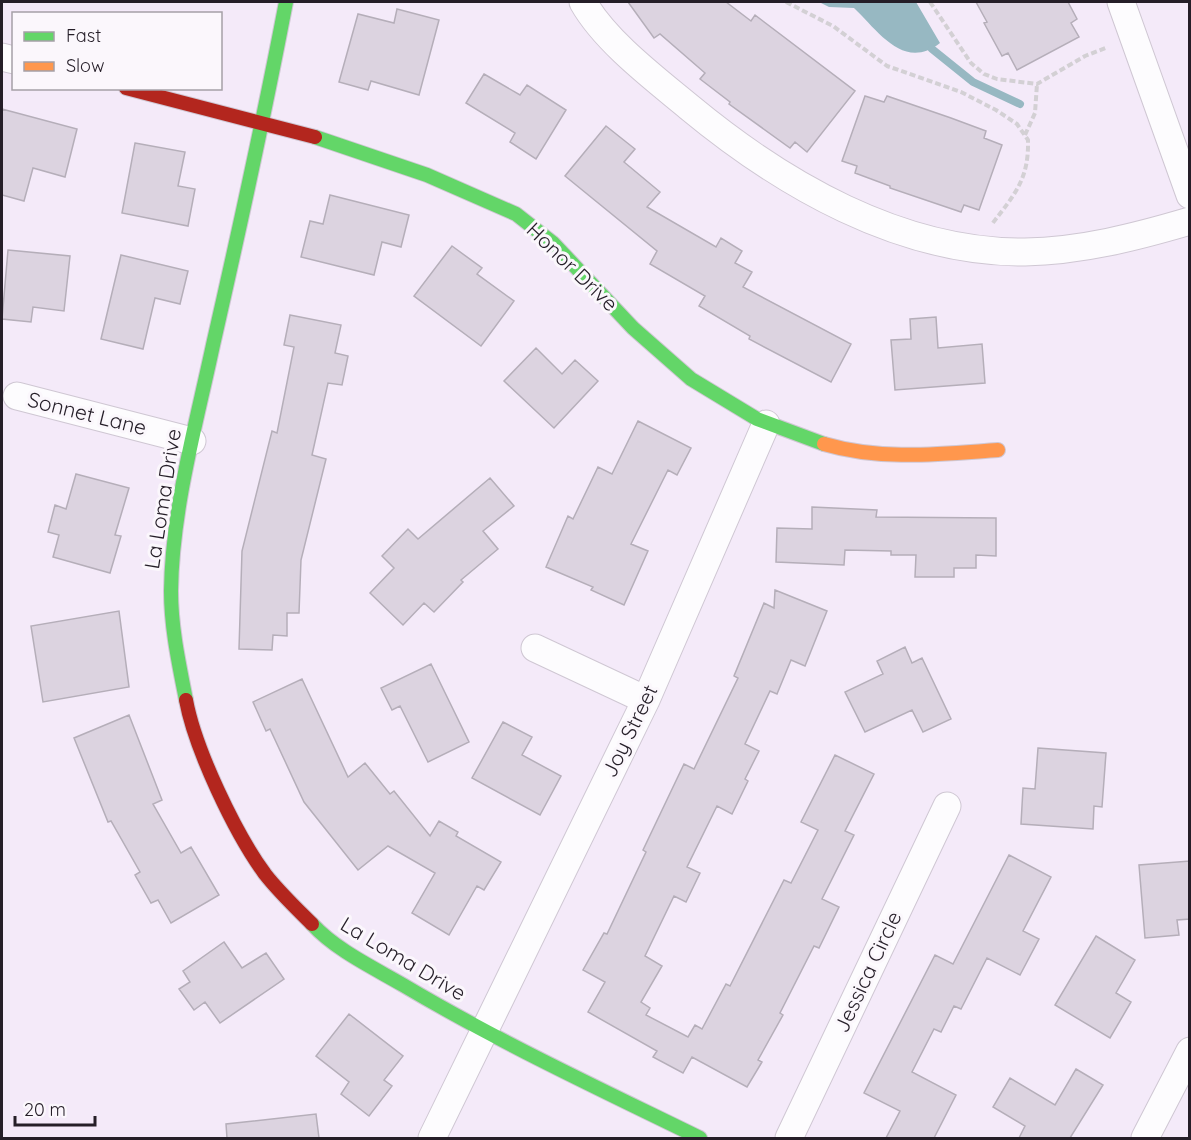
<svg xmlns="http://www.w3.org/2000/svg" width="1191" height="1140" font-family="Quicksand,sans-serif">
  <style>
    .water { fill: #97b8c2 }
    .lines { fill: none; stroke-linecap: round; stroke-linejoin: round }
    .stream { stroke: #97b8c2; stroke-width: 8 }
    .building { fill: #dcd3e0; stroke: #b5aeb9; stroke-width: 1.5 }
    .street-casing { stroke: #cfc7d3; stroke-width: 29 }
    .fast-casing { stroke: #cfc7d3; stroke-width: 16 }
    .slow-casing { stroke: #cfc7d3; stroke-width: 16 }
    .jam-casing { stroke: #cfc7d3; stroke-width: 16 }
    .path { stroke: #d3d0d4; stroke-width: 4; stroke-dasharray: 6 3; stroke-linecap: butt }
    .street { stroke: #fdfcfe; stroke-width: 27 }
    .fast { stroke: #63d668; stroke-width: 14 }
    .slow { stroke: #ff974d; stroke-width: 14 }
    .jam { stroke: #b3261e; stroke-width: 14 }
    .labels { text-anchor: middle; stroke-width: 6; stroke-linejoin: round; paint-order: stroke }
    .street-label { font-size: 21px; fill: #251e28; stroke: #fbf7fc }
  </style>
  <rect width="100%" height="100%" fill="#f4eaf9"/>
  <!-- water -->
  <path class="water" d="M 819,2 L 916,2 L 940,43 C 904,71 879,32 854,8 L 829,7 Z"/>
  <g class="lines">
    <!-- stream -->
    <path class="stream" d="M 932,49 L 973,82 L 1020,104"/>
  </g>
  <!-- building -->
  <path class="building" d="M 628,2 L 726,2 L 751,21 L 755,15 L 855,91 L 807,152 L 795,142 L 790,148 L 729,104 L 730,102 L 700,79 L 705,73 L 660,34 L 654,38 Z
    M 976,2 L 1068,2 L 1077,19 L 1071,23 L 1079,37 L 1017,70 L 1008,53 L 1002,56 L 984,23 L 987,22 Z
    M 397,9 L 439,20 L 419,95 L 371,81 L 368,90 L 339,82 L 358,14 L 394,23 Z
    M 484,74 L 520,95 L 527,85 L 566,110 L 536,159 L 510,142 L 515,133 L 466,103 Z
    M 865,96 L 884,102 L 887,96 L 951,118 L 986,131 L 984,138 L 1002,145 L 979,210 L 964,205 L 961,212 L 890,188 L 890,186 L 855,173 L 857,166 L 842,161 Z
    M 2,109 L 77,129 L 65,177 L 33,168 L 24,201 L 2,195 Z
    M 606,126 L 635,149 L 624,162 L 660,192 L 647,207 L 716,247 L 721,238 L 742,251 L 735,263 L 752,272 L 743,287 L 851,344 L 831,382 L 749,339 L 750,336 L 699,306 L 705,296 L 650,264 L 657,251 L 565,176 Z
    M 135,143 L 185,152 L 178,186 L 195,189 L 188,226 L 122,213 Z
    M 330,195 L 409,215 L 401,247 L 382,242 L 374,275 L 301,257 L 310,221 L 323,224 Z
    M 452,246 L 482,268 L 477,274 L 514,301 L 481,346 L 414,296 Z
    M 8,250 L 70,256 L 64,311 L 33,307 L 31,322 L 2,319 Z
    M 121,255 L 188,271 L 180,304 L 155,298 L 143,349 L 101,339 Z
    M 290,315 L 341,325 L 335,353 L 348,356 L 342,385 L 328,383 L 312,455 L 326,459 L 301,560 L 299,613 L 287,613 L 287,636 L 273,635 L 272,650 L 239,649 L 242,551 L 272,431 L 277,433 L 294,347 L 284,345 Z
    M 936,317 L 938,348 L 982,344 L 985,383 L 895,390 L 891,340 L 911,339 L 910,319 Z
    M 536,348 L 562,374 L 575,360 L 598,381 L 554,428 L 504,381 Z
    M 638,421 L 691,448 L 677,475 L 668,470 L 631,544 L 648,551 L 624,605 L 591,590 L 593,587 L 546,567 L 568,516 L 573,519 L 598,467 L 612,474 Z
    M 76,474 L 129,488 L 115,535 L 121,536 L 110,573 L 53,557 L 59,535 L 48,532 L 55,505 L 66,509 Z
    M 490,478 L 514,506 L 483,531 L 498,549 L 461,580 L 463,582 L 434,612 L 424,603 L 403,625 L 370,593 L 394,568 L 382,556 L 408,529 L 418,539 Z
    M 812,507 L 877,510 L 876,517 L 996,518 L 996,556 L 976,555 L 976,568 L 954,568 L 954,577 L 915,577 L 916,555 L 891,555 L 891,551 L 845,550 L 844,565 L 776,562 L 777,528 L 812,529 Z
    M 775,590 L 827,611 L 805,666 L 791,660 L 777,694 L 770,691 L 745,744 L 759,751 L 745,779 L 748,781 L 732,814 L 717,806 L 687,867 L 700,873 L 686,902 L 674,896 L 645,956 L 662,966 L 641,1002 L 650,1008 L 646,1015 L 688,1037 L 695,1025 L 702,1029 L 726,984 L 730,986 L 784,880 L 791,883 L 818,830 L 801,822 L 835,755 L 874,774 L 845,831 L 854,835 L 822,899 L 839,907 L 819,948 L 814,946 L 780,1013 L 783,1015 L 758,1060 L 762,1062 L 747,1087 L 692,1057 L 683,1073 L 653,1057 L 657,1051 L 588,1012 L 605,982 L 583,970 L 604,933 L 607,934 L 646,852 L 643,850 L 684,764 L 694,769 L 738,678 L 734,676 L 764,603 L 774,608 Z
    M 119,611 L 129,687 L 43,702 L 31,626 Z
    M 905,647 L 912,663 L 922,658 L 951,719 L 923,732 L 912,710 L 865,732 L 845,692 L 883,674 L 877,661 Z
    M 431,664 L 469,742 L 428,762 L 400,706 L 392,710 L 381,688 Z
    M 302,679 L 348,777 L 365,763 L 390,794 L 394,791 L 430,836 L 439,821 L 458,832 L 456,836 L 501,862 L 484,890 L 477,886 L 449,935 L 412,913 L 435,873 L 388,846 L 358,870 L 304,802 L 270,729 L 266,731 L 253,702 Z
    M 129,715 L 162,800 L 153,804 L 181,853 L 191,847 L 219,895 L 171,923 L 158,900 L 151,903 L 135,875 L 140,872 L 111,821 L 108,822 L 74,738 Z
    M 503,722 L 532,737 L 522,755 L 561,776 L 540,815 L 472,778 Z
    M 1038,748 L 1106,753 L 1102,807 L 1094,806 L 1093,829 L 1021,824 L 1023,788 L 1035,789 Z
    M 1009,855 L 1051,877 L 1023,931 L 1039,939 L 1020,975 L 987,958 L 961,1009 L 954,1006 L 941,1032 L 934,1029 L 912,1072 L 956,1095 L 934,1138 L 886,1138 L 900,1111 L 864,1093 L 935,955 L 953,964 Z
    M 1190,861 L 1190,919 L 1177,920 L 1179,935 L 1145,938 L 1139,865 Z
    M 1096,936 L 1135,960 L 1116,993 L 1131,1002 L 1110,1038 L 1055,1005 Z
    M 224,942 L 242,968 L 266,953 L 284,979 L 220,1023 L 205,1002 L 194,1010 L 179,989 L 190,982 L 183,971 Z
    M 349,1014 L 403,1056 L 384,1080 L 392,1086 L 369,1116 L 341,1094 L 349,1082 L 316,1056 Z
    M 1076,1069 L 1103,1085 L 1070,1138 L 1019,1138 L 1025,1126 L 993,1107 L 1010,1078 L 1055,1105 Z
    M 316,1114 L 319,1138 L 227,1138 L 226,1124 Z"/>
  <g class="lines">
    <!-- street casing -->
    <g class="street-casing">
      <path id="street" d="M 583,2 C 605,41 654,78 689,107 C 782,184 900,253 1025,252 C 1081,251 1136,237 1190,221
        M 1121,2 L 1190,195
        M 2,57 L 14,60
        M 17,396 L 192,441
        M 535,648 L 646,700
        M 432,1138 L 646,700 L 766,424
        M 789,1138 L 947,806
        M 1145,1138 L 1190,1051"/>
    </g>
    <!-- fast casing -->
    <g class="fast-casing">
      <path id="fast" d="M 315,137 L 427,175 L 516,214 L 553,243 L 633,328 L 691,379 L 757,419 L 824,444
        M 186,700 C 179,664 171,628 171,591 C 172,509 196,425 213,345 C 239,231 264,117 286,2
        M 312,924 C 336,950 372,967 403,985 C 499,1042 600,1089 700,1138"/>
    </g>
    <!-- slow casing -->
    <g class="slow-casing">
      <path id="slow" d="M 824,444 C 882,461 940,454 998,450"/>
    </g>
    <!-- jam casing -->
    <g class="jam-casing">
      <path id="jam" d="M 126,88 L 315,137
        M 186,700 C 195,749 235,833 265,874 C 279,892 296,908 312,924"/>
    </g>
    <!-- path -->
    <path class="path" d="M 786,2 L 833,26 L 887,66 L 961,92 L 996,110 L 1017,124 L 1028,140 C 1029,179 1015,194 992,224
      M 930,2 L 971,63 L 984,74 L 997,79 L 1037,84 L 1085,56 L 1108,47
      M 1025,135 L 1035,113 L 1037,84"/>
    <!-- street -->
    <use href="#street" class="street"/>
    <!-- fast -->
    <use href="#fast" class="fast"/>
    <!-- slow -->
    <use href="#slow" class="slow"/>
    <!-- jam -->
    <use href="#jam" class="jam"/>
  </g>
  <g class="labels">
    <!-- street labels -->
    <g class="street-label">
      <text transform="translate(572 267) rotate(44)" y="7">Honor Drive</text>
      <text transform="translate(87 414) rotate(14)" y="7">Sonnet Lane</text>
      <text transform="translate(163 499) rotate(-81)" y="7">La Loma Drive</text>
      <text transform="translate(630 731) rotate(-64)" y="7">Joy Street</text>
      <text transform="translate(403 959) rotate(31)" y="7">La Loma Drive</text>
      <text transform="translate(868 972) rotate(-65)" y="7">Jessica Circle</text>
    </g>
  </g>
  <!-- border -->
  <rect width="1191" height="1140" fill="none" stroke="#251e28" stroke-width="6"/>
  <!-- legend -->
  <rect x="12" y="12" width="210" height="78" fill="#fbf7fc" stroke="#a5a0a7" stroke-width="1.5"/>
  <rect x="24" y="32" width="30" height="9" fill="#63d668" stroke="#a5a0a7" stroke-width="1.5"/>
  <text x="66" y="42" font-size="18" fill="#251e28">Fast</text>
  <rect x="24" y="62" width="30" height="9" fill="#ff974d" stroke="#a5a0a7" stroke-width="1.5"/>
  <text x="66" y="72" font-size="18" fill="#251e28">Slow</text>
  <!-- scale -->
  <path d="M15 1116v9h80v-9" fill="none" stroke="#251e28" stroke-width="3"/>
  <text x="24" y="1116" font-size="18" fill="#251e28" stroke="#fbf7fc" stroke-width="4.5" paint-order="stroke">20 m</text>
</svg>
